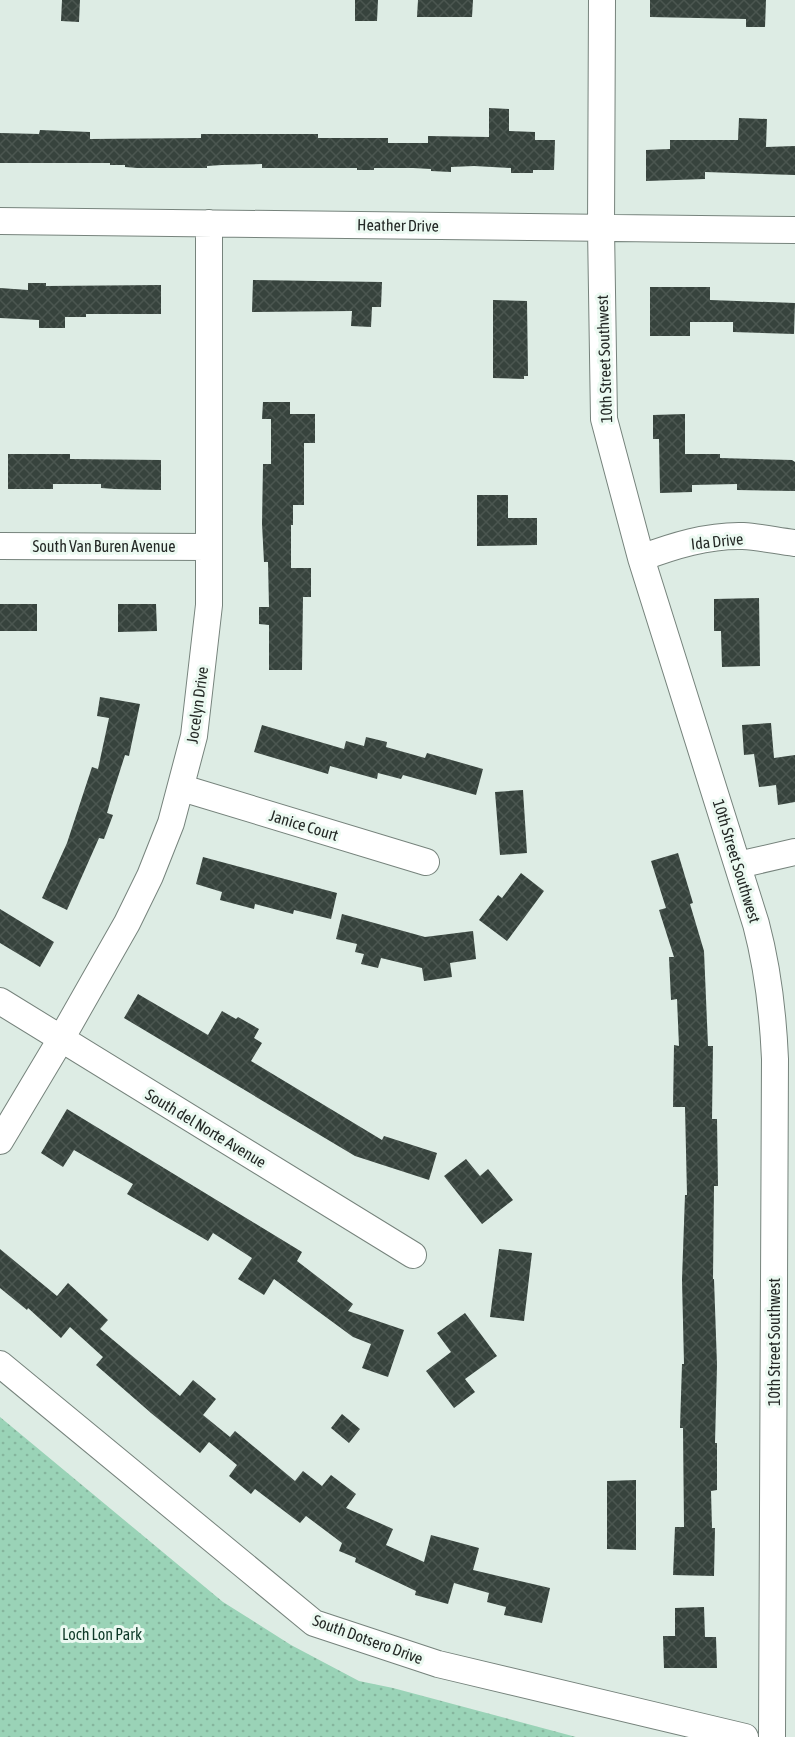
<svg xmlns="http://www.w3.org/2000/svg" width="795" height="1737" font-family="'Asap Condensed',sans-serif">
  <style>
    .grass { fill: url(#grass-dots) }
    .building { fill: url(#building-cross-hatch) }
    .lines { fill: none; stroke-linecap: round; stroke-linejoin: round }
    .minor-casing { stroke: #76837c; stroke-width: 28 }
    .minor { stroke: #fff; stroke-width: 26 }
    .labels { text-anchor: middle; stroke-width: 6; stroke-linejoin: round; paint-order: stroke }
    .street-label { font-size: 16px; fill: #242926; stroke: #ebf9f1 }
    .park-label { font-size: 16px; fill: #0e3928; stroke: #ebf9f1 }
  </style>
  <defs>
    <pattern id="grass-dots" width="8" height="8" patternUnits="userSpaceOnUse" patternTransform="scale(1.5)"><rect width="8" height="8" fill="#9ad3b7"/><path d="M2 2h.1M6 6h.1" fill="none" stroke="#85b59d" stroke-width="1.8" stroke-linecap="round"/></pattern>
    <pattern id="building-cross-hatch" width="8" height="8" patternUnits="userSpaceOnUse" patternTransform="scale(1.5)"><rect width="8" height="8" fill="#37433d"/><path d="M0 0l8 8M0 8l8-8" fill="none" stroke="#4b5650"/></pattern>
  </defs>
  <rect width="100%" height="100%" fill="#ddece4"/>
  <!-- grass -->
  <path class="grass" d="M 0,1417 L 223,1602 L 291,1645 L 359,1681 L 393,1688 L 576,1737 L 0,1737 Z"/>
  <!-- building -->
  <path class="building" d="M 62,0 L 80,0 L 79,22 L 61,21 Z
    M 355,0 L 378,0 L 377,21 L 355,21 Z
    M 418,0 L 473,0 L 472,17 L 417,17 Z
    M 650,0 L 766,0 L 765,27 L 746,27 L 746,19 L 650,17 Z
    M 489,108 L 509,109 L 509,131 L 535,132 L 535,140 L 555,140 L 554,170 L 533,170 L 533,173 L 511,173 L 511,168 L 474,166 L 451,167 L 451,172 L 431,171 L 431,169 L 413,168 L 374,168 L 374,170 L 357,170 L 357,168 L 262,168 L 262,164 L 222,165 L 207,166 L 207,168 L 137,168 L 125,167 L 125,165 L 110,165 L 110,163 L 0,163 L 0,133 L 39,134 L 40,130 L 90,132 L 90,139 L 201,138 L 201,134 L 318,134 L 318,138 L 388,138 L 388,143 L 428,143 L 428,136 L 489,137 Z
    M 739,118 L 767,119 L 766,147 L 795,146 L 795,175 L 705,172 L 705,179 L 646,181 L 646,150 L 670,149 L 670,140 L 738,140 Z
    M 253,280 L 382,282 L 381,307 L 372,307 L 371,327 L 351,326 L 352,311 L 252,312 Z
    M 28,283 L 46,283 L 46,286 L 161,285 L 161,314 L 86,314 L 86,317 L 65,317 L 65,328 L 39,328 L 39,320 L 0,318 L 0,288 L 28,290 Z
    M 650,287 L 710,287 L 710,300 L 795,303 L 794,334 L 733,332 L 733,322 L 690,322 L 690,336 L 650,336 Z
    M 493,300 L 527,301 L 528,376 L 524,376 L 524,379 L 493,378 Z
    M 263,402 L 290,402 L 290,414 L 315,414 L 315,443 L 304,443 L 304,505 L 293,505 L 293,525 L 291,525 L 291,568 L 311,568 L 311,597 L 303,597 L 302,670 L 269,670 L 269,625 L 259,624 L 259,607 L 269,607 L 268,562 L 264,562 L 262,524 L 263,464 L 271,464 L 271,419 L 262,419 Z
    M 685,414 L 685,454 L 720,454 L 720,458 L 792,460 L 795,462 L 795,491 L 737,490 L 737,484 L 692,485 L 692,492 L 660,493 L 659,439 L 653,439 L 653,415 Z
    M 8,454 L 70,454 L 70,459 L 161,460 L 161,490 L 115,489 L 101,488 L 101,484 L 53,484 L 53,489 L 8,489 Z
    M 477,495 L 508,495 L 508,518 L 537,518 L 537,545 L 477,546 Z
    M 759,598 L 760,666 L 722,667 L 721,631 L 714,631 L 714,599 Z
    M 0,604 L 37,604 L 37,631 L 0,631 Z
    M 118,604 L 156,604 L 157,631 L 118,632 Z
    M 100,697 L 140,704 L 129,756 L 125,755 L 111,799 L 107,813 L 113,815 L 104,839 L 99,838 L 67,910 L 42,898 L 67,843 L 92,767 L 98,769 L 109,718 L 97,716 Z
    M 771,723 L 774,758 L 795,755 L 795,802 L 778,805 L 776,785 L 759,787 L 754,754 L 744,755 L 742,725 Z
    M 262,725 L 344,749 L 346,741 L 364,746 L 366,737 L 387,742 L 386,747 L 425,758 L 427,753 L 483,769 L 476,795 L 403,775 L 401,779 L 378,773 L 377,779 L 330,766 L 328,774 L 254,752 Z
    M 523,790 L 527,853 L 500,855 L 495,792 Z
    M 678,853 L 693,903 L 690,904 L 704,951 L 708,1046 L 713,1046 L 712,1119 L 717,1119 L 718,1186 L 714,1186 L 713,1279 L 714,1279 L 717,1365 L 715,1443 L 717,1443 L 717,1490 L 711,1491 L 712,1528 L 715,1528 L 714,1576 L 673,1575 L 675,1527 L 684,1527 L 683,1428 L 680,1428 L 682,1364 L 684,1364 L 682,1280 L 685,1195 L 687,1195 L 685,1107 L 673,1107 L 674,1045 L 679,1046 L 677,999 L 671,1000 L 669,957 L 674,957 L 659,910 L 666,908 L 651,861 Z
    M 203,857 L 337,893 L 331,919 L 294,910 L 293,914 L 255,904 L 254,909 L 220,900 L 222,892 L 196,884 Z
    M 521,873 L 544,891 L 507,941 L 479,920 L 498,895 L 502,898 Z
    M 0,909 L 54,942 L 40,967 L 0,943 Z
    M 342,914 L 425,937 L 473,931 L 476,959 L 450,963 L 452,977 L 424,981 L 422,968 L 381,958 L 378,968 L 361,964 L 364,954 L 355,952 L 357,944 L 336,939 Z
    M 138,994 L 208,1035 L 222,1011 L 236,1019 L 238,1017 L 259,1029 L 254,1038 L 262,1043 L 251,1061 L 382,1140 L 384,1136 L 437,1153 L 429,1180 L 355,1156 L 124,1018 Z
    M 67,1109 L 302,1252 L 297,1261 L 353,1304 L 348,1311 L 404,1330 L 388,1377 L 362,1368 L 371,1344 L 353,1337 L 274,1279 L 264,1295 L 238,1279 L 252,1258 L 213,1233 L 208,1241 L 127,1194 L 133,1184 L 74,1150 L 63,1167 L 41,1153 Z
    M 466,1159 L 480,1176 L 488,1169 L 513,1200 L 482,1224 L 444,1176 Z
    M 0,1249 L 57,1296 L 68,1283 L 108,1320 L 100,1329 L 180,1396 L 193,1380 L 216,1399 L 203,1415 L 230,1437 L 235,1431 L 295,1481 L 303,1471 L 322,1486 L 331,1475 L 356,1494 L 346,1508 L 393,1529 L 386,1545 L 424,1562 L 431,1535 L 479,1548 L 473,1570 L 550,1588 L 542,1623 L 504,1615 L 506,1607 L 487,1602 L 489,1593 L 454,1583 L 448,1604 L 415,1595 L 416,1591 L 355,1562 L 356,1558 L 339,1551 L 342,1543 L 306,1516 L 300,1523 L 255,1489 L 251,1494 L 229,1476 L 237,1465 L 209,1442 L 200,1453 L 151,1413 L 96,1365 L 103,1357 L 70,1327 L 61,1338 L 28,1308 L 27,1310 L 0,1288 Z
    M 499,1249 L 532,1253 L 524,1321 L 490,1317 Z
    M 465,1313 L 497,1356 L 465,1379 L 475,1392 L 454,1408 L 426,1371 L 451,1352 L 437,1333 Z
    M 342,1414 L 360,1429 L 349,1443 L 331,1428 Z
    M 636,1480 L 636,1550 L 607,1549 L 607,1481 Z
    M 704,1607 L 705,1637 L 716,1637 L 717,1668 L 664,1668 L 663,1636 L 675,1636 L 675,1608 Z"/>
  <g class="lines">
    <!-- minor casing -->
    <g class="minor-casing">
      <path id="minor" d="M 602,0 L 601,228 L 604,419 L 641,558 L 756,924 C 768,969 773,1013 775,1059 L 772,1737
        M 0,221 L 795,230
        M 0,546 L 208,547
        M 641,558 C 673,546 708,535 743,536 C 760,537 778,541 795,543
        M 182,788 L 426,862
        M 738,865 L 795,852
        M 0,1001 L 413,1255
        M 0,1141 L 61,1039 L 127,923 L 150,876 L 171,823 L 194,736 L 209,605 L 209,223
        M 0,1364 L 314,1623 L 438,1664 L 745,1737"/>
    </g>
    <!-- minor -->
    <use href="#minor" class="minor"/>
  </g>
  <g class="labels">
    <!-- street labels -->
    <g class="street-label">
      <text transform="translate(398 225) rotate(1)" y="6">Heather Drive</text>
      <text transform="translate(604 359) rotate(-92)" y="6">10th Street Southwest</text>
      <text transform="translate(717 541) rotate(-6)" y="6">Ida Drive</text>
      <text x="104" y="552">South Van Buren Avenue</text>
      <text transform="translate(197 705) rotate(-82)" y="6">Jocelyn Drive</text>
      <text transform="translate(304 825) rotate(17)" y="6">Janice Court</text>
      <text transform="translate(737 861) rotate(73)" y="6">10th Street Southwest</text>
      <text transform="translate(206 1128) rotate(31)" y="6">South del Norte Avenue</text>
      <text transform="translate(774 1342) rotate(-90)" y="6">10th Street Southwest</text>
      <text transform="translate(368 1639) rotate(20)" y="6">South Dotsero Drive</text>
    </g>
    <!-- park labels -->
    <g class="park-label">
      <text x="102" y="1640">Loch Lon Park</text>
    </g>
  </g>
</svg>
